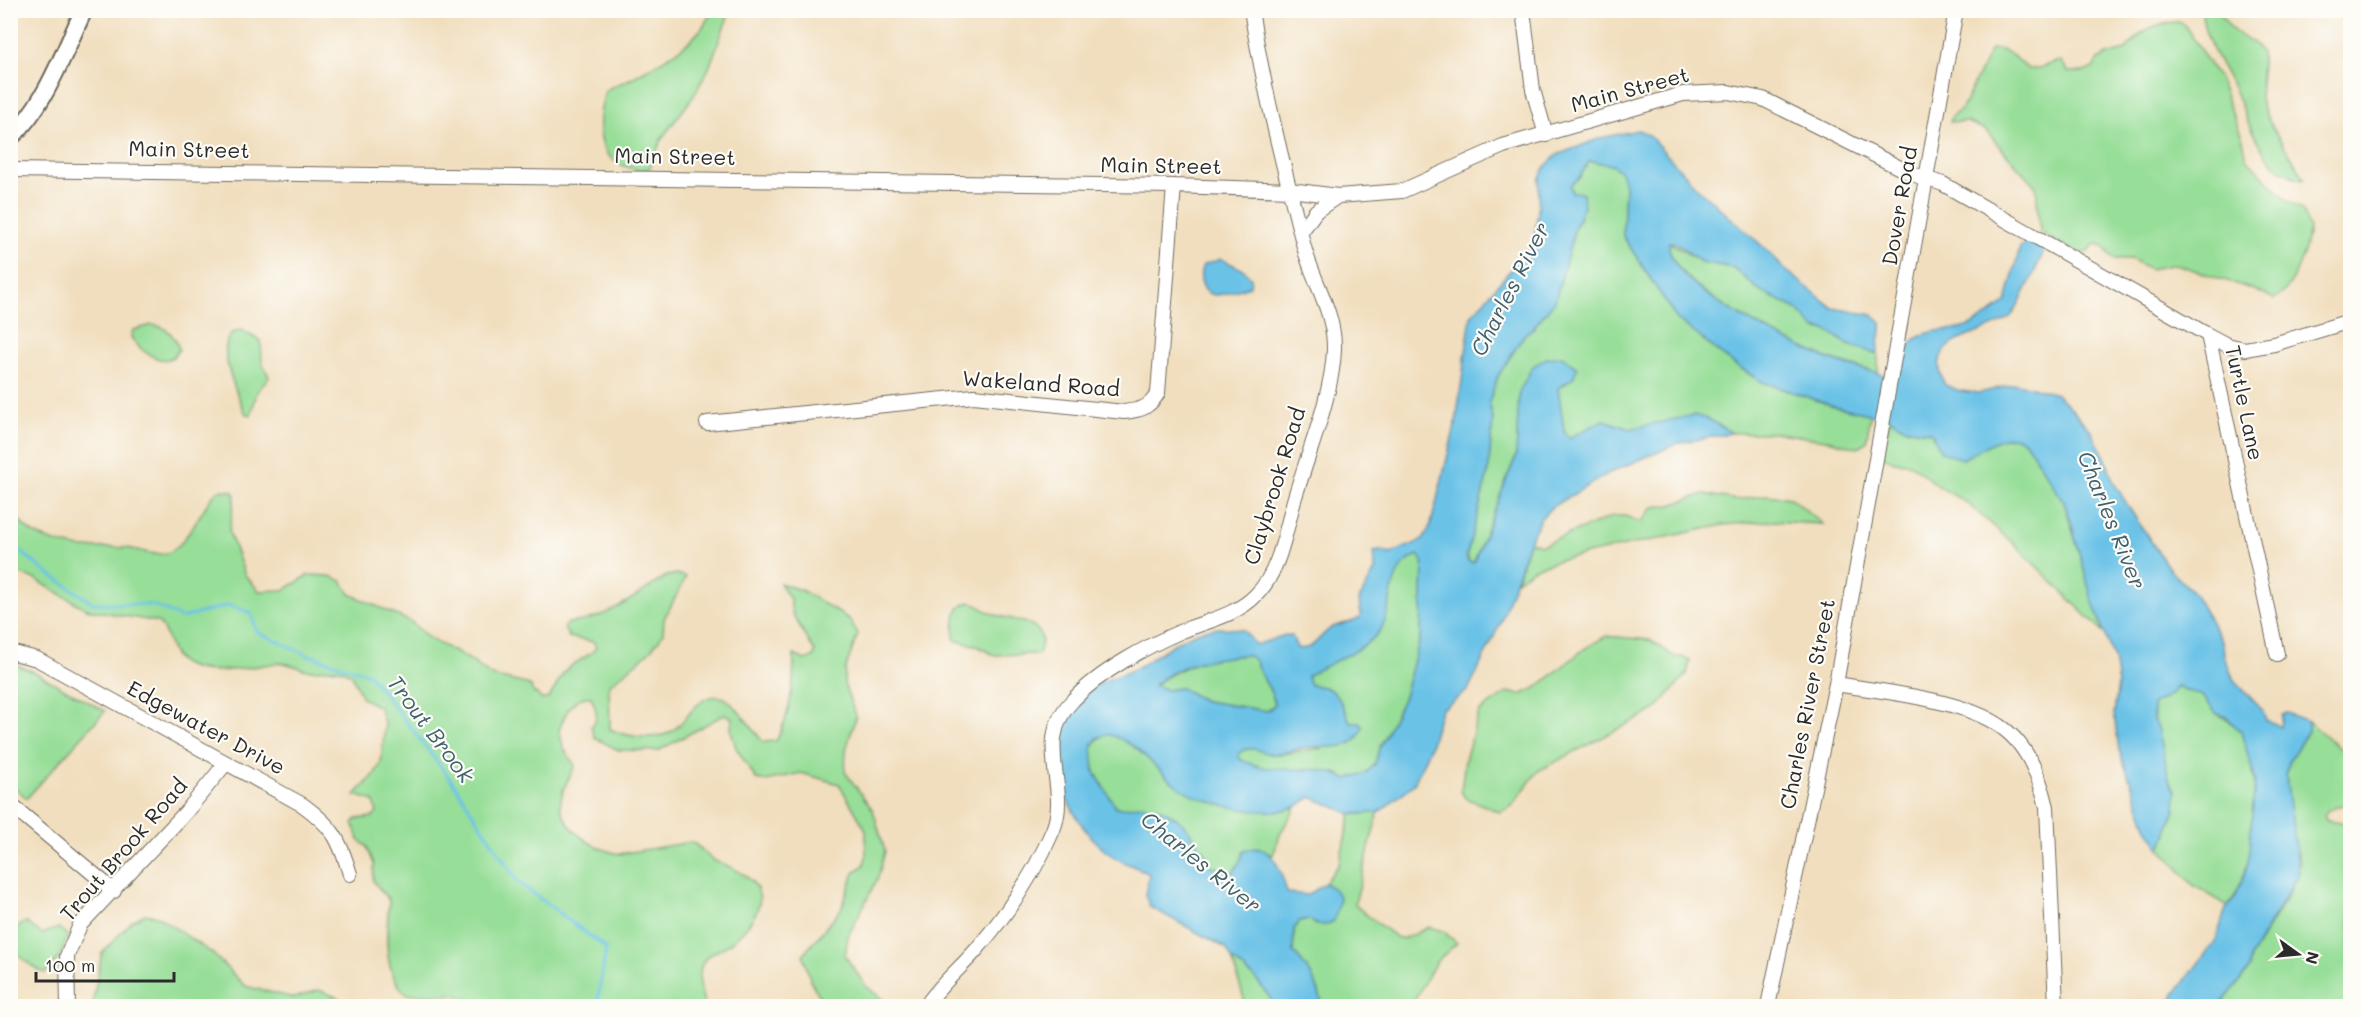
<svg xmlns="http://www.w3.org/2000/svg" width="2361" height="1017" font-family="Mali,sans-serif">
  <style>
    .green { fill: #97de98; stroke: #618462; stroke-width: 1.5 }
    .water { fill: #6ac2e7; stroke: #4a7689; stroke-width: 1.5; fill-rule: evenodd }
    .lines { fill: none; stroke-linecap: round; stroke-linejoin: round }
    .stream { stroke: #6ac2e7; stroke-width: 3 }
    .minor-casing { stroke: #706a5e; stroke-width: 16 }
    .major-casing { stroke: #706a5e; stroke-width: 20 }
    .minor { stroke: #fff; stroke-width: 14 }
    .major { stroke: #fff; stroke-width: 16 }
    .labels { text-anchor: middle; stroke-width: 4.5; stroke-linejoin: round; paint-order: stroke }
    .street-label { font-size: 21px; fill: #2b2b2b; stroke: #fdfcf7 }
    .water-label { font-size: 22px; font-style: italic; fill: #41606d; stroke: #fdfcf7 }
  </style>
  <rect width="100%" height="100%" fill="#fdfcf7"/>
  <filter id="ink" filterUnits="userSpaceOnUse"><feTurbulence type="fractalNoise" baseFrequency=".0167" numOctaves="2"/><feDisplacementMap in="SourceGraphic" scale="12" xChannelSelector="R" yChannelSelector="G"/><feConvolveMatrix kernelMatrix="1 2 1 2 8 2 1 2 1" color-interpolation-filters="sRGB"/></filter>
  <filter id="wash" filterUnits="userSpaceOnUse"><feTurbulence type="fractalNoise" baseFrequency=".008" numOctaves="4" result="noise"/><feDisplacementMap in="SourceGraphic" scale="24" xChannelSelector="R" yChannelSelector="G"/><feGaussianBlur stdDeviation="1.35" result="paint"/><feColorMatrix in="noise" values="0 0 0 0 0 0 0 0 0 0 0 0 0 0 0 0 0 1.4 0 .05"/><feComposite in="paint" operator="in"/></filter>
  <g filter="url(#wash)">
    <rect width="100%" height="100%" fill="#f1debe"/>
    <!-- green -->
    <path class="green" d="M 711,11 L 730,11 L 709,68 L 693,97 L 662,138 L 650,168 C 640,171 636,170 627,167 C 594,158 597,119 605,91 C 614,84 624,83 634,77 C 661,61 701,42 711,11 Z
      M 2202,11 L 2217,11 C 2223,17 2228,26 2235,32 C 2244,39 2255,40 2260,51 C 2266,63 2256,86 2261,102 C 2270,130 2291,154 2305,179 C 2261,175 2247,115 2231,83 C 2219,59 2203,39 2202,11 Z
      M 2178,22 L 2184,24 L 2219,79 L 2243,140 L 2247,159 L 2287,200 L 2303,211 L 2309,228 L 2305,249 L 2293,280 L 2283,293 L 2274,299 L 2254,290 L 2176,264 L 2150,269 L 2131,259 L 2113,259 L 2102,245 L 2095,244 L 2086,253 L 2075,252 L 2040,232 L 2036,187 L 1984,129 L 1967,122 L 1950,122 L 1952,116 L 1962,109 L 1991,49 C 2008,48 2016,59 2028,69 C 2047,69 2047,62 2061,61 L 2068,72 L 2084,72 L 2093,68 L 2098,60 L 2107,55 L 2126,50 C 2140,31 2154,23 2178,22 Z
      M 1589,161 L 1612,165 L 1622,172 L 1625,185 L 1623,236 L 1676,318 L 1731,362 L 1760,381 L 1834,406 L 1871,414 L 1866,442 L 1856,448 L 1832,441 L 1778,433 L 1732,433 L 1710,420 L 1630,429 L 1604,420 L 1569,438 L 1564,432 L 1558,388 L 1567,383 L 1577,368 L 1519,427 L 1516,456 L 1474,562 L 1469,562 L 1467,549 L 1488,473 L 1493,420 L 1489,402 L 1498,376 L 1524,335 L 1533,328 L 1555,301 L 1575,227 L 1581,218 L 1570,185 L 1579,178 Z
      M 1669,242 L 1701,262 L 1734,268 L 1760,291 L 1797,309 L 1818,330 L 1826,330 L 1849,345 L 1878,354 L 1878,373 C 1862,368 1845,364 1829,359 C 1794,346 1664,285 1669,242 Z
      M 152,325 C 167,326 175,336 179,349 C 168,372 140,352 131,337 L 133,330 Z
      M 241,330 L 261,341 L 262,362 L 269,377 L 257,392 L 251,415 L 246,414 L 243,408 C 236,391 209,333 241,330 Z
      M 1890,419 L 1905,428 L 1931,432 L 1937,441 L 1962,459 C 1980,451 2005,428 2025,441 L 2064,502 L 2103,632 L 2015,545 L 1967,503 L 1941,488 L 1909,463 L 1894,462 L 1882,455 Z
      M 220,490 L 232,491 L 235,495 L 229,532 L 245,575 L 259,591 L 284,590 L 309,575 L 330,576 L 342,581 L 350,594 L 411,622 L 430,639 L 467,658 L 492,676 L 530,685 L 534,694 L 536,693 L 541,699 L 547,699 C 556,690 558,680 565,671 C 574,661 588,658 596,648 L 594,642 L 569,637 L 564,628 L 568,623 C 605,621 636,595 667,576 L 677,574 L 686,577 L 664,619 L 663,633 L 659,640 L 647,654 L 609,685 L 610,729 C 626,737 651,740 669,733 C 688,724 697,689 724,698 C 733,701 755,732 763,742 L 776,741 C 790,716 794,683 794,655 L 805,660 L 813,657 L 815,652 L 792,613 L 790,599 L 780,583 L 803,591 L 849,619 L 858,634 L 845,670 L 844,684 L 856,716 L 846,750 L 845,772 L 873,810 L 885,851 L 878,878 L 848,936 L 845,956 L 865,985 L 890,1006 L 822,1006 L 821,998 L 811,982 L 803,955 L 841,909 L 854,873 L 864,865 L 866,856 L 866,830 L 839,784 L 801,773 L 766,781 L 756,779 L 736,748 L 731,731 L 732,718 L 725,714 L 658,751 L 618,750 L 595,738 L 591,727 C 600,717 596,709 591,697 C 572,695 564,716 559,730 L 563,747 L 575,766 L 563,790 L 560,806 C 568,833 592,848 619,854 L 691,842 C 701,846 706,857 715,861 C 770,880 773,906 730,943 C 723,949 712,952 706,958 C 695,970 701,993 705,1006 L 465,1006 L 471,1000 L 457,995 L 406,994 C 381,969 387,932 389,900 L 373,881 L 374,864 L 367,847 L 359,840 L 353,823 L 357,819 L 373,817 L 377,813 L 374,801 L 355,795 L 374,775 L 381,763 L 385,725 L 379,707 L 362,698 L 352,675 C 337,664 323,671 307,670 C 298,668 290,663 280,663 C 252,665 211,679 184,664 C 167,655 170,633 158,622 L 86,609 L 35,579 L 11,571 L 11,509 C 16,515 20,522 25,527 C 38,539 69,547 86,548 C 99,549 114,546 127,548 C 144,550 160,561 176,548 C 192,535 207,497 220,490 Z
      M 1704,494 L 1736,500 L 1767,495 L 1791,498 L 1823,524 L 1770,521 L 1723,525 L 1559,560 L 1533,569 L 1517,580 L 1529,542 L 1542,545 L 1614,516 L 1625,516 L 1641,522 L 1653,507 L 1671,505 Z
      M 1418,555 L 1423,561 L 1421,635 L 1404,697 L 1379,749 L 1375,764 L 1366,773 L 1346,779 L 1337,773 C 1310,771 1259,772 1239,758 L 1239,753 C 1252,744 1259,752 1272,754 C 1288,756 1304,748 1321,749 L 1350,722 C 1339,699 1338,686 1310,685 L 1307,676 C 1325,664 1365,650 1378,633 C 1397,609 1381,570 1418,555 Z
      M 970,602 C 979,605 986,612 996,615 C 1017,622 1052,620 1039,654 L 994,655 L 975,645 L 957,641 L 954,638 C 955,622 952,607 970,602 Z
      M 1606,636 L 1650,640 L 1675,657 L 1683,657 L 1690,660 L 1687,674 L 1655,710 L 1538,771 L 1511,807 L 1500,812 L 1465,798 L 1461,791 L 1465,760 L 1479,712 L 1508,692 L 1520,695 L 1536,688 L 1584,649 Z
      M 1247,655 L 1256,661 C 1259,677 1273,688 1275,705 L 1267,711 L 1205,701 L 1181,688 L 1167,690 L 1154,685 C 1189,662 1205,658 1247,655 Z
      M 12,663 L 34,672 L 105,711 L 27,798 L 11,785 Z
      M 2176,687 C 2184,690 2196,692 2202,696 C 2208,700 2211,709 2217,714 C 2226,720 2236,723 2242,733 C 2264,777 2258,867 2228,906 L 2193,885 L 2161,849 L 2175,809 L 2153,711 L 2153,704 L 2172,694 Z
      M 2308,721 L 2343,751 L 2350,762 L 2350,805 C 2340,805 2330,806 2324,815 L 2327,820 L 2342,822 L 2350,826 L 2350,1006 L 2220,1006 L 2250,968 L 2251,956 L 2290,892 L 2300,863 L 2292,830 L 2286,776 L 2290,759 L 2308,731 Z
      M 1107,734 L 1127,740 L 1211,802 L 1246,810 L 1277,810 L 1296,807 L 1281,832 L 1273,855 L 1257,848 L 1244,851 L 1239,864 L 1232,873 L 1211,866 L 1204,850 L 1137,805 L 1126,810 L 1116,807 C 1103,787 1073,748 1107,734 Z
      M 1378,813 L 1355,903 C 1361,913 1368,915 1376,922 C 1405,944 1396,942 1429,927 L 1443,931 L 1457,943 L 1436,962 L 1411,1006 L 1322,1006 C 1319,984 1309,969 1293,952 L 1294,929 L 1299,921 L 1309,919 L 1316,925 L 1336,891 L 1325,883 L 1339,864 L 1351,814 Z
      M 145,914 L 157,916 L 212,953 L 245,986 L 294,998 L 319,990 L 339,998 L 346,1006 L 92,1006 L 102,953 L 132,921 Z
      M 26,922 L 42,934 L 59,928 L 68,936 L 59,958 L 45,973 C 28,965 7,951 13,929 Z
      M 1232,959 L 1256,979 L 1276,1006 L 1246,1006 Z"/>
    <!-- water -->
    <path class="water" d="M 1638,130 L 1649,135 L 1697,188 L 1768,251 L 1782,267 L 1833,308 L 1873,315 L 1881,322 C 1883,333 1877,342 1878,354 L 1849,345 L 1826,330 L 1814,328 L 1797,309 L 1760,291 L 1734,268 L 1701,262 L 1676,243 L 1669,242 C 1663,286 1791,343 1826,358 C 1846,366 1868,370 1888,376 C 1898,362 1905,344 1921,336 C 1933,330 1945,330 1957,329 C 1975,327 1992,312 2006,302 L 2020,247 L 2025,243 L 2036,245 L 2044,251 C 2038,264 2018,310 2010,317 C 1984,338 1920,336 1945,385 L 1960,391 L 1980,393 L 2015,384 L 2029,386 L 2056,394 L 2070,407 L 2091,431 L 2105,457 L 2114,483 L 2133,514 L 2170,570 L 2194,593 L 2223,643 L 2224,656 L 2234,680 L 2262,710 L 2266,720 L 2280,726 L 2282,715 L 2287,713 L 2308,721 L 2308,731 L 2290,759 L 2286,776 L 2299,872 L 2251,956 L 2250,968 L 2220,1006 L 2171,1006 L 2175,994 L 2216,940 L 2226,908 L 2236,896 L 2248,864 L 2255,779 L 2241,732 L 2226,717 L 2216,713 L 2202,696 L 2177,687 L 2172,694 L 2153,704 L 2153,720 L 2158,727 L 2170,783 L 2176,792 L 2175,809 L 2161,849 L 2148,829 L 2119,750 L 2114,714 L 2118,684 L 2114,659 L 2092,600 L 2070,519 L 2064,502 L 2025,441 C 2005,428 1980,451 1962,459 L 1941,452 L 1931,432 L 1905,428 L 1890,419 L 1834,406 L 1760,381 L 1731,362 L 1676,318 L 1623,236 L 1625,185 L 1621,172 L 1612,165 L 1589,161 L 1579,178 L 1570,185 L 1572,192 L 1583,193 L 1584,206 L 1575,227 L 1555,301 L 1533,328 L 1524,335 L 1498,376 L 1489,402 L 1493,420 L 1488,473 L 1466,558 L 1469,562 L 1474,562 L 1516,456 L 1519,392 L 1533,366 L 1547,358 L 1562,356 L 1577,368 L 1573,378 L 1558,388 L 1564,432 L 1569,438 L 1604,420 L 1630,429 L 1694,415 L 1710,420 L 1732,433 L 1679,443 L 1609,473 L 1552,507 L 1541,518 L 1529,542 L 1500,624 L 1468,690 L 1441,710 L 1430,747 L 1414,784 L 1378,813 L 1351,814 L 1311,797 C 1306,800 1301,805 1295,807 C 1264,819 1202,804 1176,785 C 1152,766 1138,742 1107,734 L 1097,738 L 1092,746 L 1094,771 L 1116,807 C 1128,810 1136,803 1149,806 C 1183,812 1196,840 1211,866 L 1232,873 L 1239,863 L 1244,851 C 1272,838 1282,873 1287,893 L 1308,895 L 1325,883 L 1336,891 L 1340,899 L 1334,921 C 1323,927 1318,927 1309,919 L 1299,921 L 1294,929 L 1293,952 C 1309,969 1319,984 1322,1006 L 1276,1006 L 1256,979 L 1232,959 L 1226,948 L 1150,907 L 1145,895 L 1149,874 C 1136,866 1121,863 1108,853 C 1085,836 1061,797 1058,768 C 1056,745 1069,708 1086,692 C 1102,678 1122,677 1140,666 C 1177,643 1196,621 1243,630 L 1256,645 L 1285,635 L 1292,636 L 1297,648 C 1315,652 1319,634 1333,627 C 1343,623 1352,623 1361,617 L 1359,600 L 1375,570 L 1374,552 L 1381,551 L 1390,554 L 1423,540 L 1431,524 L 1456,422 L 1471,316 L 1533,244 L 1538,212 L 1539,180 L 1544,168 L 1557,155 L 1601,138 ZM 1418,555 L 1423,561 L 1421,635 L 1404,697 L 1379,749 L 1375,764 L 1366,773 L 1346,779 C 1312,759 1270,779 1239,758 L 1239,753 C 1253,743 1261,754 1275,754 C 1284,754 1293,750 1302,748 C 1324,744 1355,756 1363,726 L 1359,722 L 1350,722 C 1339,699 1338,686 1310,685 L 1307,676 C 1326,664 1365,650 1378,633 C 1397,609 1383,569 1418,555 ZM 1247,655 L 1256,661 C 1259,677 1273,688 1275,705 L 1267,711 L 1205,701 L 1181,688 L 1167,690 L 1154,685 C 1180,662 1213,658 1247,655 Z
      M 1221,259 L 1244,270 L 1251,278 L 1250,286 C 1240,289 1226,295 1216,295 C 1201,295 1198,275 1203,265 Z"/>
    <g class="lines">
      <!-- stream -->
      <path class="stream" d="M 10,543 L 46,572 L 93,603 L 153,605 L 182,618 L 229,605 L 251,613 L 257,632 L 308,655 L 369,674 L 452,781 L 518,882 L 606,948 L 597,1006"/>
    </g>
  </g>
  <g filter="url(#ink)">
    <g class="lines">
      <!-- minor casing -->
      <g class="minor-casing">
        <path id="minor" d="M 1523,10 L 1533,90 L 1546,135
          M 10,170 L 1174,186 L 1290,190 L 1338,196 L 1402,191 L 1503,146 L 1683,94 L 1728,92 L 1763,99 L 1912,174 L 1943,184 L 2208,335 L 2277,654
          M 1301,232 L 1316,211 L 1338,196
          M 2208,335 L 2227,345 L 2245,349 L 2274,344 L 2350,321
          M 707,423 L 974,396 L 1124,412 C 1141,410 1149,408 1158,393 L 1174,186
          M 10,652 L 37,659 L 303,805 C 333,827 339,838 350,874
          M 1836,684 C 1883,692 1962,699 2000,726 C 2027,744 2040,777 2047,807 L 2056,1006
          M 10,804 L 114,891
          M 68,1006 L 67,956 L 80,925 L 186,812 L 226,763
          M 926,1006 C 940,984 960,969 977,949 C 1007,914 1035,873 1053,830 C 1071,786 1032,742 1073,700 C 1099,672 1147,646 1182,631 C 1207,621 1237,615 1256,595 C 1280,572 1286,528 1295,497 C 1308,454 1333,393 1334,349 C 1335,313 1313,281 1304,247 C 1284,169 1264,90 1251,10
          M 1768,1006 L 1836,684 L 1956,10"/>
      </g>
      <!-- major casing -->
      <g class="major-casing">
        <path id="major" d="M 10,138 C 46,105 63,53 84,10"/>
      </g>
      <!-- minor -->
      <use href="#minor" class="minor"/>
      <!-- major -->
      <use href="#major" class="major"/>
    </g>
  </g>
  <g class="labels">
    <!-- street labels -->
    <g class="street-label">
      <text transform="translate(1630 90) rotate(-15)" y="7">Main Street</text>
      <text transform="translate(189 150) rotate(1)" y="7">Main Street</text>
      <text transform="translate(675 157) rotate(1)" y="7">Main Street</text>
      <text transform="translate(1161 166) rotate(1)" y="7">Main Street</text>
      <text transform="translate(1900 206) rotate(-80)" y="7">Dover Road</text>
      <text transform="translate(1041 384) rotate(4)" y="7">Wakeland Road</text>
      <text transform="translate(2244 403) rotate(78)" y="7">Turtle Lane</text>
      <text transform="translate(1275 486) rotate(-73)" y="7">Claybrook Road</text>
      <text transform="translate(1808 704) rotate(-79)" y="7">Charles River Street</text>
      <text transform="translate(206 728) rotate(28)" y="7">Edgewater Drive</text>
      <text transform="translate(124 850) rotate(-49)" y="7">Trout Brook Road</text>
    </g>
    <!-- water labels -->
    <g class="water-label">
      <text transform="translate(1510 289) rotate(-63)" y="8">Charles River</text>
      <text transform="translate(2112 520) rotate(68)" y="8">Charles River</text>
      <text transform="translate(431 729) rotate(53)" y="8">Trout Brook</text>
      <text transform="translate(1201 862) rotate(39)" y="8">Charles River</text>
    </g>
  </g>
  <!-- margin -->
  <rect width="2361" height="1017" fill="none" stroke="#fdfcf7" stroke-width="36"/>
  <!-- north arrow -->
  <g transform="translate(2298 954) rotate(105)" stroke="#fdfcf7" stroke-width="4.5" paint-order="stroke">
  <path d="M0-4.5L10 22L0 15L-10 22Z" fill="#2b2b2b"/>
  <text y="-9" font-size="16" font-weight="bold" text-anchor="middle" fill="#2b2b2b">N</text>
  </g>
  <!-- scale -->
  <path d="M36 972v9h138v-9" fill="none" stroke="#2b2b2b" stroke-width="3"/>
  <text x="45" y="972" font-size="18" fill="#2b2b2b" stroke="#fdfcf7" stroke-width="4.5" paint-order="stroke">100 m</text>
</svg>
